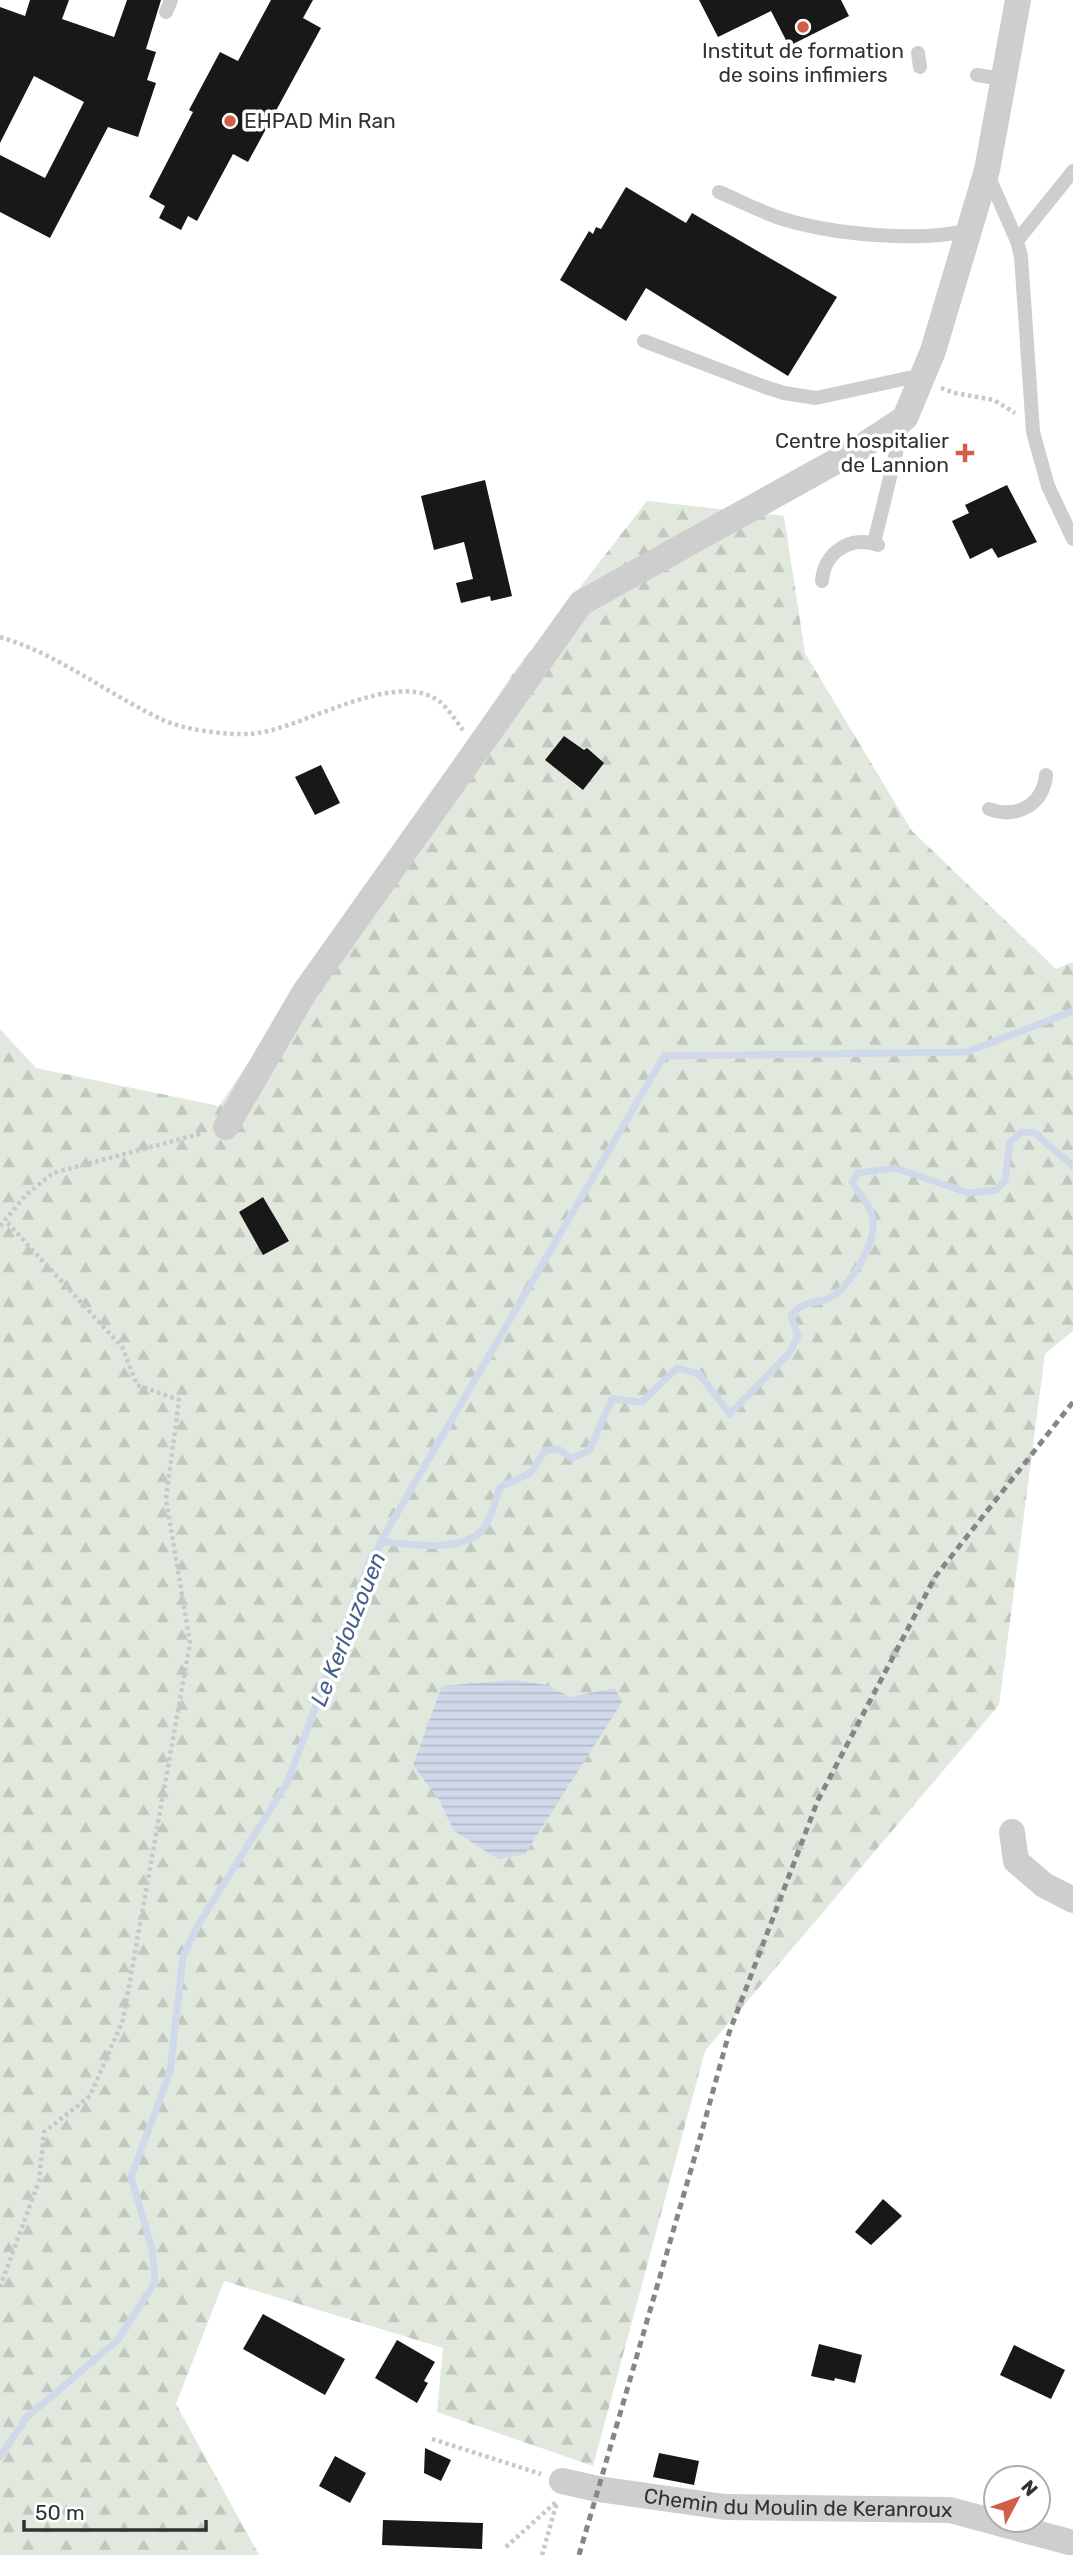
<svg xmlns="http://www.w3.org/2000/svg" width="1073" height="2555" font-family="Rubik,sans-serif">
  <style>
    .forest { fill: url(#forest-firs) }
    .water { fill: url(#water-rules) }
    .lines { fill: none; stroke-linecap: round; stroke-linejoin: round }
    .stream { stroke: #cfd9e9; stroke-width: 7 }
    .building { fill: #181818 }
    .path { stroke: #c8c8c8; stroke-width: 4.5; stroke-dasharray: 3.5 3.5; stroke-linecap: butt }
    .lane { stroke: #cecece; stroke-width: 14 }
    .street { stroke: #cecece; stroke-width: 26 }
    .rail { stroke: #868686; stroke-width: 5; stroke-dasharray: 7 5; stroke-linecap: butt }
    .poi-dot { fill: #d25e48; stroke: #fff; stroke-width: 2.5 }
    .labels { text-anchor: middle; stroke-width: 7; stroke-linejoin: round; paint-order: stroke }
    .poi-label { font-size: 21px; fill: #313131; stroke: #fff }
    .street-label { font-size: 21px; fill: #313131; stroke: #fff }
    .water-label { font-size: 23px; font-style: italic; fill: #47618a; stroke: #fff }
  </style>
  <defs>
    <pattern id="forest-firs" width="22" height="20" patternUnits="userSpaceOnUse" patternTransform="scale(1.75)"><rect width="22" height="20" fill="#e1e9de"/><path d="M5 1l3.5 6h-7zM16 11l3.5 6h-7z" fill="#c2c8bf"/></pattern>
    <pattern id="water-rules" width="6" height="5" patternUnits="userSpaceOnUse" patternTransform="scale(1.75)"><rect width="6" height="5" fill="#cfd9e9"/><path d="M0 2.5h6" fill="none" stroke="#b2bbc8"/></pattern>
  </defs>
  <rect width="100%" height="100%" fill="#fff"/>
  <!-- forest -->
  <path class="forest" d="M 647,501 L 784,516 L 805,653 L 912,831 L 1056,969 L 1073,962 L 1073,1331 L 1045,1354 L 999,1705 L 705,2051 L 593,2466 L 437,2412 L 443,2348 L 224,2281 L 176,2404 L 259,2555 L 0,2555 L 0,1029 L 36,1068 L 219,1106 L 514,672 Z"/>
  <!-- water -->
  <path class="water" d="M 514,1680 L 547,1685 L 570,1697 L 615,1688 L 622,1702 L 525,1854 L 498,1859 L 454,1831 L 439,1800 L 413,1765 L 442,1686 Z"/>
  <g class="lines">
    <!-- stream -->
    <path class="stream" d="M 379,1544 L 664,1056 L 967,1052 L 1073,1011
      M 0,2457 L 27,2417 L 118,2340 L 155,2282 L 152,2249 L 131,2177 L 170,2072 L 183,1956 L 198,1925 L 288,1781 L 370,1560 L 383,1542 C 411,1544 463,1554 484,1528 C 492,1518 495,1499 500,1487 L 530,1473 L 545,1451 L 558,1449 L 572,1458 L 589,1451 L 612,1399 L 642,1402 L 677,1368 L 699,1374 L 730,1414 L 789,1353 L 798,1336 L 791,1316 C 805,1297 817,1306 833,1296 C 853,1283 879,1238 872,1215 C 869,1204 858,1192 852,1182 L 858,1173 L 895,1168 L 969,1193 L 996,1190 L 1005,1181 L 1010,1142 L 1022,1132 L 1035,1133 L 1073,1166"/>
  </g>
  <!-- building -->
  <path class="building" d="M 30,0 L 69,0 L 62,19 L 114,37 L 127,0 L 161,0 L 146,49 L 156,52 L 147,80 L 156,83 L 138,137 L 108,127 L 50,238 L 0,212 L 0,155 L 45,178 L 84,102 L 34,76 L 0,143 L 0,7 L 25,16 Z
    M 271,0 L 313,0 L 303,18 L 321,28 L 248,162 L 233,154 L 197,221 L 188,216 L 181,230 L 159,218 L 165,206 L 149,197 L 193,112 L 189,110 L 220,52 L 238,61 Z
    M 699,0 L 841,0 L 849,16 L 789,46 L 771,11 L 718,37 Z
    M 626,187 L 686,223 L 692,213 L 837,297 L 788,376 L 646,288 L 626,321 L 560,280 L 589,231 L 593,234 L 596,227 L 601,229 Z
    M 485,480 L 512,596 L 491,601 L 490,596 L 461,603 L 456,583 L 473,579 L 464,542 L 434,550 L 421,496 Z
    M 1007,485 L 1037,542 L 998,558 L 992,548 L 970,559 L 952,521 L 969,513 L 965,505 Z
    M 564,736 L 584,750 L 587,748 L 604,763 L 583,790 L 545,760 Z
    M 321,765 L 340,803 L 315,815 L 295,777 Z
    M 263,1197 L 289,1241 L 263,1255 L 239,1212 Z
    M 883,2199 L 902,2216 L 871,2245 L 855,2232 Z
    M 263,2314 L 345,2359 L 325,2395 L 243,2349 Z
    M 397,2340 L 435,2362 L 424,2381 L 428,2383 L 417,2403 L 375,2378 Z
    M 819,2344 L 862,2355 L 855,2383 L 835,2378 L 834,2381 L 811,2376 Z
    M 1014,2345 L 1065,2370 L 1051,2399 L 1000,2375 Z
    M 425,2448 L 451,2460 L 441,2481 L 424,2473 Z
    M 659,2453 L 699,2461 L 694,2485 L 653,2477 Z
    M 335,2456 L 366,2473 L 350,2503 L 319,2486 Z
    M 383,2520 L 483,2523 L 482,2549 L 382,2545 Z"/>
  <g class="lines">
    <!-- path -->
    <path class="path" d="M 941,388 L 955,393 L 994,400 L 1015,413
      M 0,637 C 58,654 106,693 161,719 C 183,730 226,735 250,734 C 303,730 393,668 439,701 C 448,708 456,721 463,730
      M 0,1226 L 26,1195 L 53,1173 L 203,1133
      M 0,2287 L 39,2181 L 44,2132 L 90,2096 L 123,2020 L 190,1643 L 166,1499 L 179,1400 L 137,1385 L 122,1347 L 5,1220
      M 432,2439 L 541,2474
      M 506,2547 L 556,2502
      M 542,2555 L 557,2502"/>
    <!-- lane -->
    <path class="lane" d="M 166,12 L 171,0
      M 918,53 L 920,67
      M 977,75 L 1003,79
      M 988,175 L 1017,241 L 1021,256 L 1033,432 L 1048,486 L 1073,539
      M 719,192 C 740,201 761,212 783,219 C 832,234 919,243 969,230
      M 1017,241 L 1073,171
      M 644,341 L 765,387 L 784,393 L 816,398 L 908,378 L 921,379
      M 874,543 L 904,420
      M 822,581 C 824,552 851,535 878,545
      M 989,809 C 1017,819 1043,805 1046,775"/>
    <!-- street -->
    <g class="street">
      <path d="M 226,1127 L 304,993 L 581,603 L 858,449 L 905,418 L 933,351 L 987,170 L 1018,0"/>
      <path d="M 1012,1832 L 1016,1861 L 1044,1885 L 1073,1900"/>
      <path id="s1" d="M 562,2481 L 598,2489 L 725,2507 L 950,2510 L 1073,2543"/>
    </g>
    <!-- rail -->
    <path class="rail" d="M 579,2555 L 697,2149 L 729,2033 L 818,1800 L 935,1577 L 1073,1402"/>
  </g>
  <!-- markers -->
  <g class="poi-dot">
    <circle cx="803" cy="27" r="7"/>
    <circle cx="230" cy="121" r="7"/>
    <path d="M961.5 442.5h7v7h7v7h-7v7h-7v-7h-7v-7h7z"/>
  </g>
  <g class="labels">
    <!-- poi labels -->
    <g class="poi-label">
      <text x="803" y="58">Institut de formation<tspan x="803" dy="24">de soins infimiers</tspan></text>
      <text x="244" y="128" text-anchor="start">EHPAD Min Ran</text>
      <text x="949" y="448" text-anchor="end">Centre hospitalier<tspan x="949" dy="24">de Lannion</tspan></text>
    </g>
    <!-- street labels -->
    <g class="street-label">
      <text dy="7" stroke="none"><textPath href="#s1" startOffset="238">Chemin du Moulin de Keranroux</textPath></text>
    </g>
    <!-- water labels -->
    <g class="water-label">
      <text transform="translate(348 1629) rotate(-68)" y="8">Le Kerlouzouen</text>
    </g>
  </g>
  <!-- north arrow -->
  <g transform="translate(1017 2499) rotate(49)"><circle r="33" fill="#ffffff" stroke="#adadad" stroke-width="2"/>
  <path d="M0-5L12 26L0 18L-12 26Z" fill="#d25e48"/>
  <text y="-10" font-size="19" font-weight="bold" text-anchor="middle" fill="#313131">N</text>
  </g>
  <!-- scale -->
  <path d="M24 2520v10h182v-10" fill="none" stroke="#313131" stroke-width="3.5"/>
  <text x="35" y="2520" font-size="21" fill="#313131" stroke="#ffffff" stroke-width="5" paint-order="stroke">50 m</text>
</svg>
